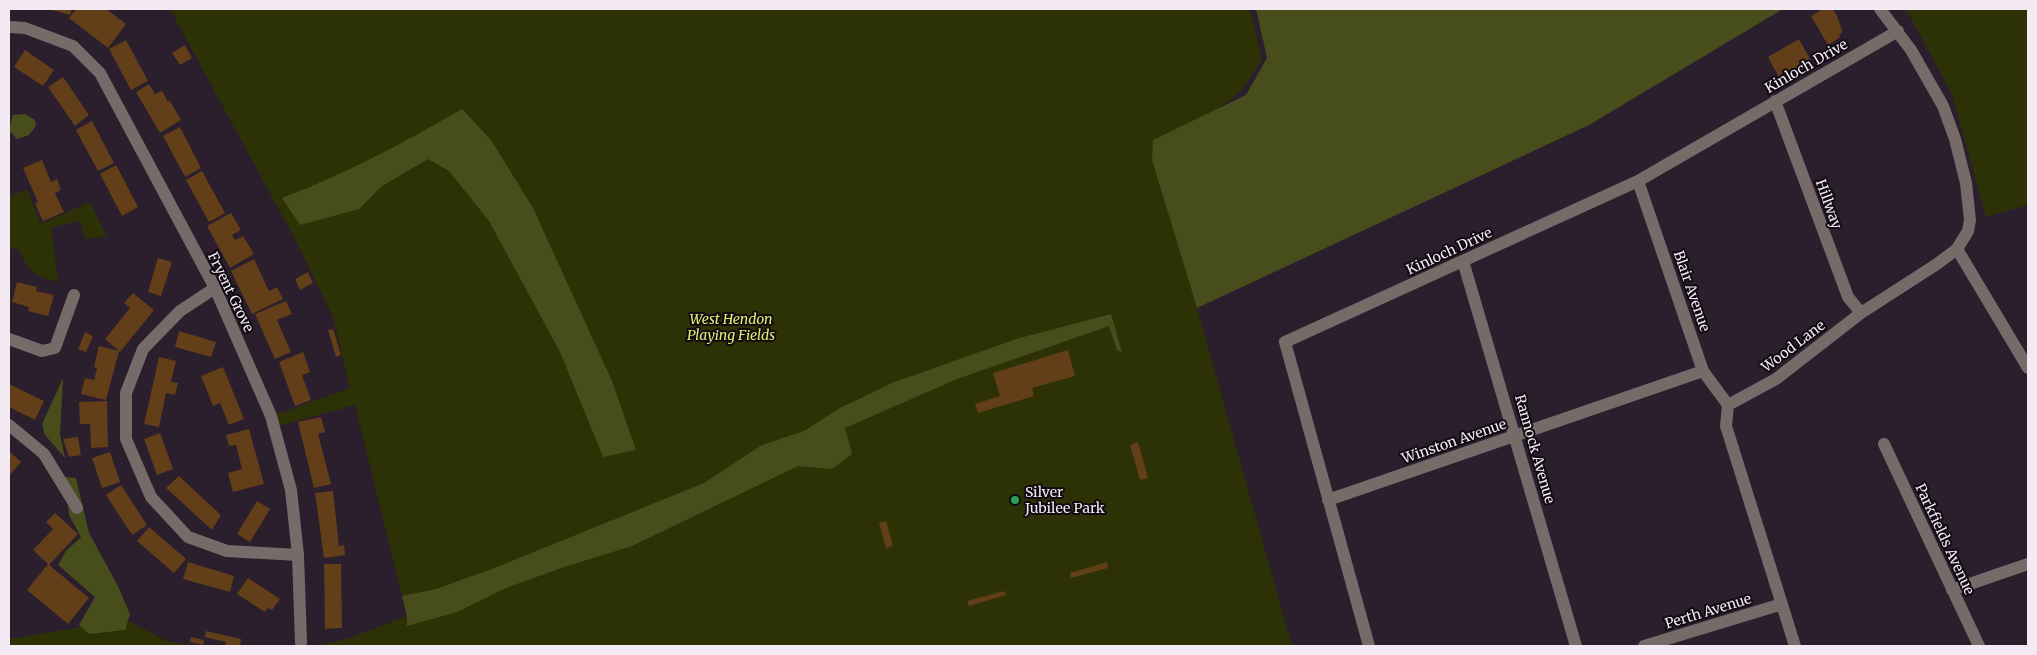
<svg xmlns="http://www.w3.org/2000/svg" width="2037" height="655" font-family="Merriweather,serif">
  <style>
    .green { fill: #2d3206 }
    .forest { fill: #484d1c }
    .building { fill: #623e19 }
    .lines { fill: none; stroke-linecap: round; stroke-linejoin: round }
    .minor { stroke: #776b6a; stroke-width: 12 }
    .leisure-dot { fill: #2e9e5b; stroke: #100a11; stroke-width: 2 }
    .labels { text-anchor: middle; stroke-width: 4; stroke-linejoin: round; paint-order: stroke }
    .street-label { font-size: 14px; fill: #f3eaf4; stroke: #100a11 }
    .park-label { font-size: 14px; font-style: italic; fill: #e1f073; stroke: #100a11 }
    .poi-label { font-size: 14px; fill: #f3eaf4; stroke: #100a11; text-anchor: start }
  </style>
  <rect width="100%" height="100%" fill="#2b1e2d"/>
  <!-- green -->
  <path class="green" d="M 170,9 L 1250,9 L 1262,60 L 1241,91 L 1152,160 L 1197,308 L 1292,646 L 316,646 L 347,639 L 407,616 L 355,405 L 274,427 L 272,416 L 350,388 L 333,317 L 297,243 Z
    M 1906,9 L 2028,9 L 2028,205 L 1986,217 L 1952,94 Z
    M 27,189 L 41,224 L 90,202 L 107,236 L 85,239 L 80,221 L 51,227 L 58,282 C 34,275 29,273 19,249 L 9,248 L 9,197 Z
    M 126,620 L 167,641 L 193,646 L 9,646 L 9,639 Z"/>
  <!-- forest -->
  <path class="forest" d="M 1256,9 L 1783,9 L 1589,125 L 1197,308 L 1152,160 L 1153,140 L 1246,95 L 1267,58 Z
    M 462,109 L 491,140 L 533,208 L 612,381 L 636,450 L 603,457 L 560,352 L 489,221 L 449,171 L 428,159 L 382,186 L 359,209 L 300,225 L 282,198 C 348,173 401,144 462,109 Z
    M 25,114 L 35,120 L 36,126 L 29,135 L 17,139 L 9,130 L 13,115 Z
    M 1111,314 L 1122,352 L 1117,350 L 1109,326 L 957,379 L 845,428 L 852,454 L 832,469 L 798,466 L 632,546 L 561,568 L 506,588 L 457,612 L 407,626 L 407,617 L 402,596 L 436,589 L 497,567 L 704,483 L 762,445 L 804,431 L 840,408 L 892,383 L 1016,339 Z
    M 63,378 L 60,434 L 65,458 L 45,435 L 42,424 Z
    M 65,477 L 76,478 L 89,533 L 118,586 L 130,614 L 125,630 L 89,634 L 79,625 L 95,597 L 58,565 L 66,551 L 81,537 L 69,515 Z"/>
  <!-- building -->
  <path class="building" d="M 48,9 L 72,9 L 70,15 Z
    M 76,9 L 106,9 L 126,24 L 108,48 L 69,18 Z
    M 1823,9 L 1833,9 L 1837,16 L 1842,30 L 1841,34 L 1839,35 L 1840,37 L 1828,45 L 1811,16 Z
    M 1799,39 L 1811,61 L 1780,79 L 1768,57 Z
    M 126,40 L 148,81 L 131,90 L 109,49 Z
    M 185,45 L 192,58 L 180,65 L 172,53 Z
    M 25,50 L 54,70 L 43,86 L 14,67 Z
    M 63,77 L 89,115 L 75,126 L 48,87 Z
    M 149,84 L 155,94 L 162,91 L 168,102 L 170,101 L 181,120 L 160,133 L 136,92 Z
    M 92,121 L 114,163 L 98,171 L 76,130 Z
    M 180,127 L 201,168 L 185,177 L 163,136 Z
    M 42,160 L 51,182 L 57,179 L 61,190 L 55,193 L 64,212 L 43,221 L 35,203 L 38,202 L 23,168 Z
    M 116,165 L 138,207 L 122,216 L 100,174 Z
    M 202,171 L 225,213 L 209,222 L 186,180 Z
    M 231,213 L 241,230 L 232,235 L 235,240 L 243,236 L 254,254 L 230,268 L 207,226 Z
    M 158,258 L 172,262 L 161,296 L 148,292 Z
    M 254,259 L 269,291 L 277,287 L 283,299 L 252,314 L 231,271 Z
    M 308,272 L 313,283 L 300,290 L 295,279 Z
    M 17,282 L 37,287 L 36,291 L 54,295 L 48,316 L 28,311 L 29,307 L 12,302 Z
    M 133,293 L 154,310 L 120,352 L 105,339 L 130,308 L 124,303 Z
    M 286,301 L 292,314 L 277,320 L 291,352 L 275,359 L 255,314 Z
    M 333,329 L 341,355 L 336,357 L 328,330 Z
    M 179,331 L 216,342 L 211,357 L 175,347 Z
    M 85,332 L 93,336 L 86,352 L 78,349 Z
    M 99,346 L 119,351 L 106,400 L 81,394 L 85,378 L 94,380 L 97,368 L 94,367 Z
    M 1068,350 L 1075,376 L 1032,388 L 1034,396 L 978,413 L 975,404 L 1000,396 L 993,373 Z
    M 303,352 L 310,372 L 302,375 L 311,400 L 295,406 L 279,362 Z
    M 159,357 L 176,361 L 171,382 L 178,383 L 175,395 L 166,393 L 159,427 L 144,424 Z
    M 223,367 L 244,419 L 229,425 L 220,403 L 213,406 L 201,376 Z
    M 9,384 L 44,401 L 35,420 L 9,407 Z
    M 107,401 L 108,447 L 91,448 L 90,424 L 80,424 L 79,402 Z
    M 321,417 L 325,432 L 318,434 L 331,484 L 314,488 L 298,422 Z
    M 249,429 L 264,484 L 233,492 L 228,473 L 242,469 L 236,445 L 229,446 L 226,435 Z
    M 160,433 L 173,469 L 157,475 L 144,439 Z
    M 78,437 L 81,455 L 69,457 L 63,439 Z
    M 1138,442 L 1148,478 L 1140,480 L 1130,445 Z
    M 9,451 L 21,462 L 9,476 Z
    M 110,452 L 120,482 L 102,488 L 92,458 Z
    M 179,476 L 221,515 L 212,530 L 166,488 Z
    M 121,485 L 147,525 L 132,535 L 106,495 Z
    M 333,491 L 339,546 L 344,545 L 345,555 L 324,558 L 315,493 Z
    M 257,501 L 270,509 L 250,542 L 237,534 Z
    M 55,513 L 78,534 L 49,565 L 33,550 L 53,529 L 46,522 Z
    M 886,521 L 893,546 L 886,548 L 879,523 Z
    M 149,527 L 186,559 L 174,573 L 137,541 Z
    M 188,562 L 234,576 L 230,592 L 183,579 Z
    M 1107,562 L 1108,568 L 1071,578 L 1070,573 Z
    M 48,564 L 89,598 L 68,624 L 27,590 Z
    M 324,564 L 341,564 L 342,628 L 325,629 Z
    M 248,578 L 280,599 L 272,610 L 268,608 L 265,612 L 237,594 Z
    M 1004,591 L 1006,595 L 969,606 L 967,601 Z
    M 206,631 L 241,639 L 240,646 L 225,646 L 226,642 L 205,637 Z
    M 191,637 L 204,640 L 203,645 L 190,642 Z"/>
  <g class="lines">
    <!-- minor -->
    <path class="minor" d="M 9,27 L 25,28 L 73,46 L 100,73 L 215,288 L 271,416 L 291,490 L 298,555 L 301,643
      M 1775,101 L 1848,297 L 1861,313
      M 1638,181 L 1703,371 L 1728,405
      M 1957,249 L 2028,368
      M 1463,261 L 1576,646
      M 215,288 L 180,311 L 143,349 L 126,393 L 126,439 L 151,497 L 188,537 L 227,551 L 298,555
      M 9,339 L 42,351 L 55,348 L 74,295
      M 9,425 L 44,454 L 77,508
      M 1884,444 L 1979,646
      M 1328,500 L 1703,371
      M 1952,590 L 2028,564
      M 1369,646 L 1285,342 L 1638,181 L 1898,31
      M 1644,646 L 1782,604
      M 1795,646 L 1726,426 L 1728,405 L 1776,379 L 1861,313 L 1937,264 L 1957,249 L 1968,231 L 1970,220 L 1966,183 L 1955,139 L 1943,106 L 1911,50 L 1880,9"/>
  </g>
  <!-- markers -->
  <circle class="leisure-dot" cx="1015" cy="500" r="5"/>
  <g class="labels">
    <!-- street labels -->
    <g class="street-label">
      <text transform="translate(1806 66) rotate(-30)" y="5">Kinloch Drive</text>
      <text transform="translate(1829 204) rotate(70)" y="5">Hillway</text>
      <text transform="translate(1449 251) rotate(-25)" y="5">Kinloch Drive</text>
      <text transform="translate(1692 291) rotate(71)" y="5">Blair Avenue</text>
      <text transform="translate(231 292) rotate(64)" y="5">Fryent Grove</text>
      <text transform="translate(1793 346) rotate(-37)" y="5">Wood Lane</text>
      <text transform="translate(1454 441) rotate(-19)" y="5">Winston Avenue</text>
      <text transform="translate(1535 449) rotate(74)" y="5">Rannock Avenue</text>
      <text transform="translate(1945 539) rotate(65)" y="5">Parkfields Avenue</text>
      <text transform="translate(1708 611) rotate(-17)" y="5">Perth Avenue</text>
    </g>
    <!-- park labels -->
    <g class="park-label">
      <text x="731" y="324">West Hendon<tspan x="731" dy="16">Playing Fields</tspan></text>
    </g>
    <!-- poi labels -->
    <g class="poi-label">
      <text x="1025" y="497">Silver<tspan x="1025" dy="16">Jubilee Park</tspan></text>
    </g>
  </g>
  <!-- border -->
  <rect width="2037" height="655" fill="none" stroke="#f3eaf4" stroke-width="20"/>
</svg>
